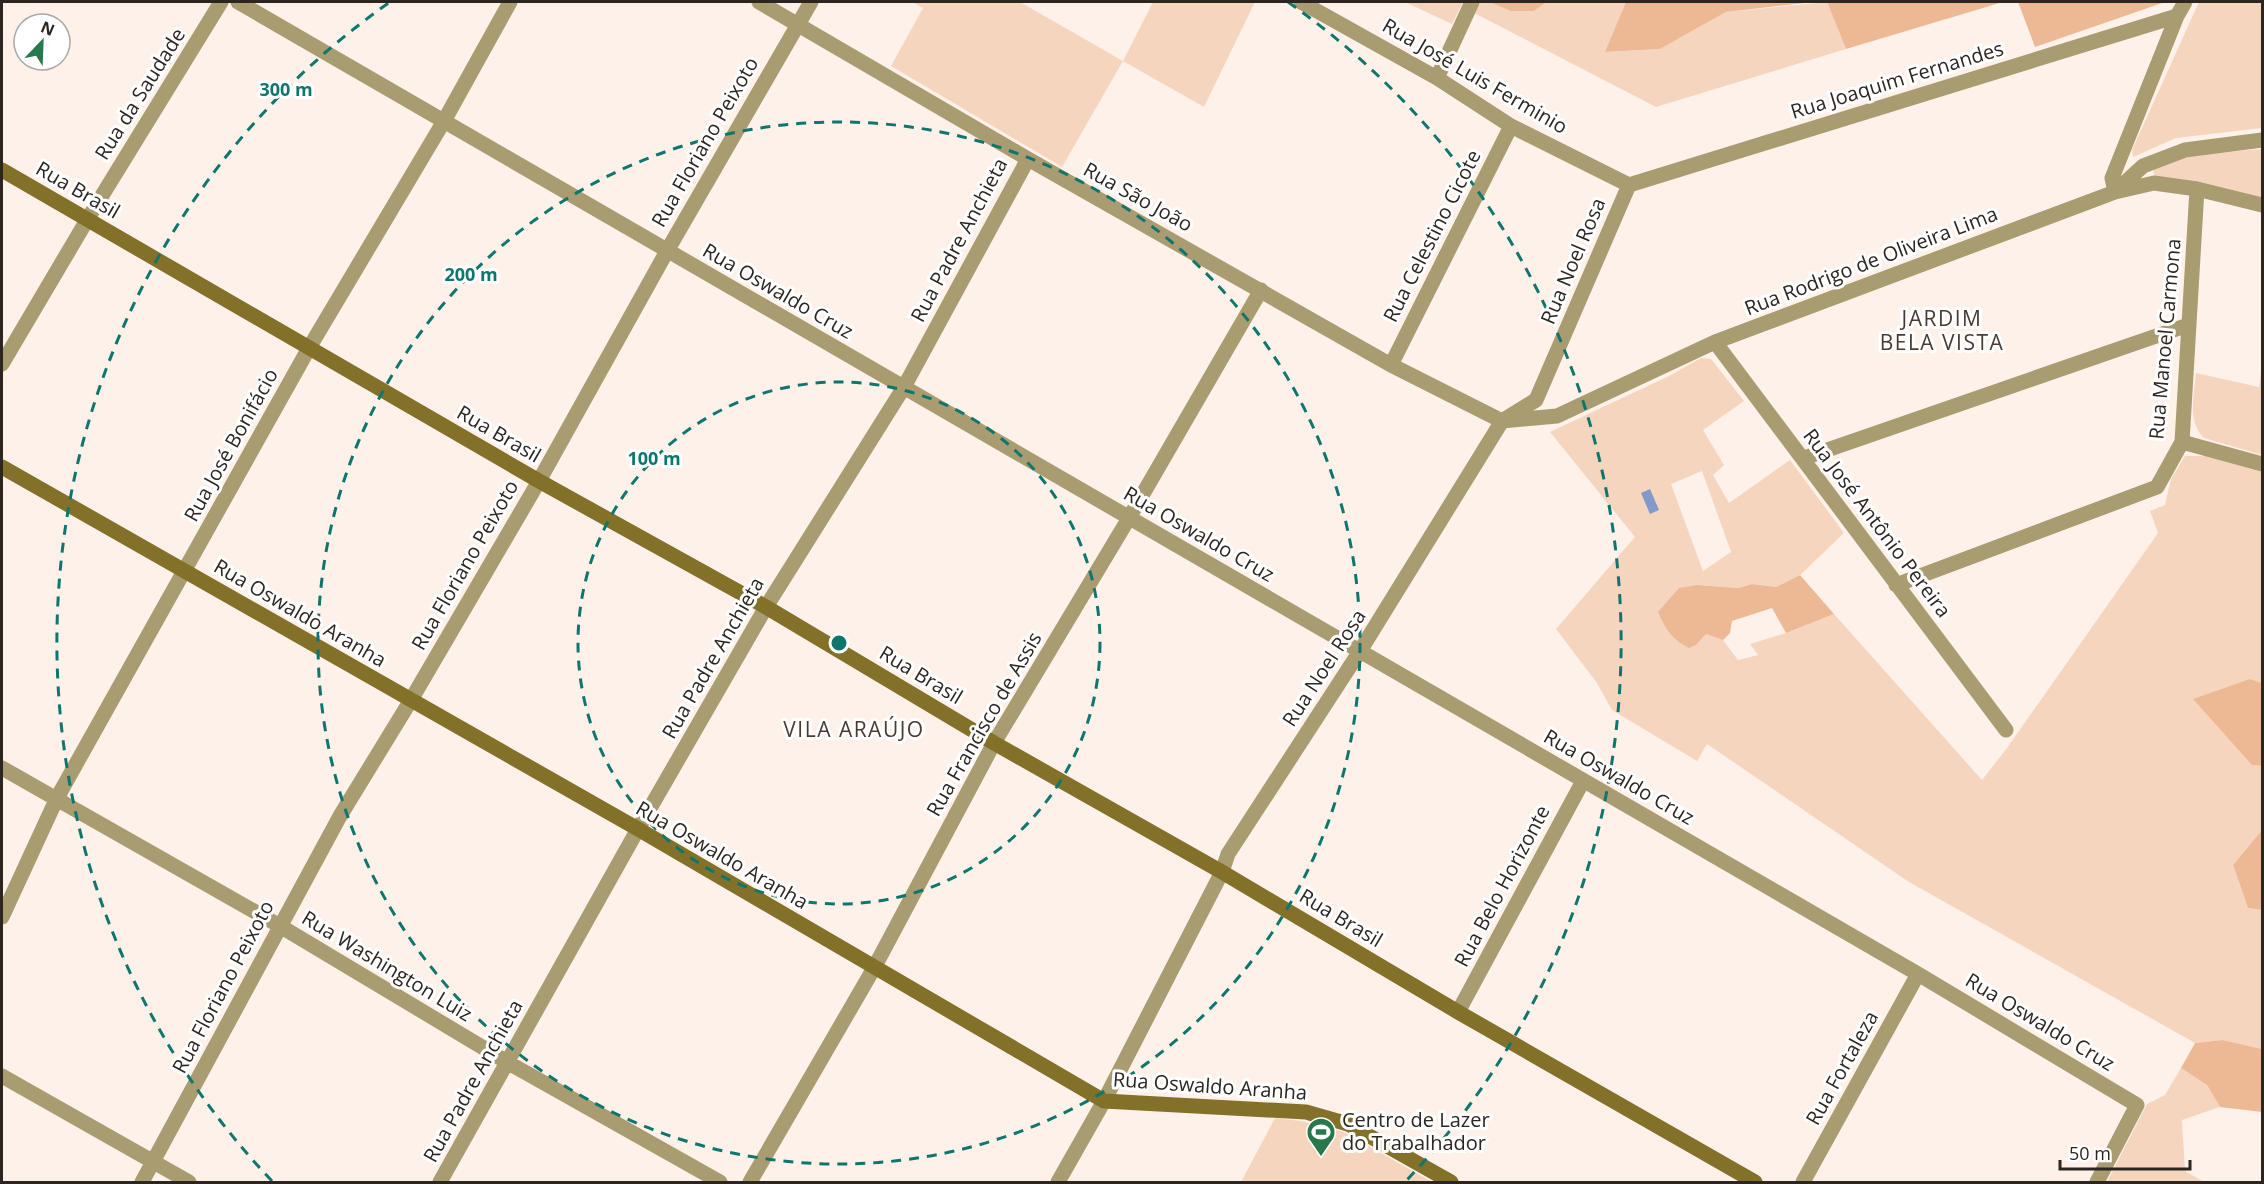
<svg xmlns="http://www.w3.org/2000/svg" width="2264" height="1184" font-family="'Open Sans',sans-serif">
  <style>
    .green { fill: #f6d5bf; fill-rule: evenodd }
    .forest { fill: #edb995 }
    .water { fill: #819acb }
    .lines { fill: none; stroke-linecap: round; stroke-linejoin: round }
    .street { stroke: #a89c70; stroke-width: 15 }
    .secondary { stroke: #847129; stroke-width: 15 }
    .ring { fill: none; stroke: #0f766e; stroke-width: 3; stroke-dasharray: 10 8 }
    .labels { text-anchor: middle; stroke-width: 6; stroke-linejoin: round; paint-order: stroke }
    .street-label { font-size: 20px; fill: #2d2520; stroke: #fff }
    .poi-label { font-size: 20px; fill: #2d2520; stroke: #fff; text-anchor: start }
    .neighbourhood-label { font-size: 21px; letter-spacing: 1.5px; fill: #4a3a2f; stroke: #fff }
    .centre { fill: #0f766e; stroke: #fff; stroke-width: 3 }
    .ring-label { font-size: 18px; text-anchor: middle; font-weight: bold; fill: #0f766e; stroke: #fff; stroke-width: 6; stroke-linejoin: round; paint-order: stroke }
  </style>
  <rect width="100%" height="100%" fill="#fef1e9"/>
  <!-- green -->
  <path class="green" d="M 912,2 L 1020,2 L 1123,61 L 1153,2 L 1255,2 L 1204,107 L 1123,61 L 1062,167 L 891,66 L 923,8 Z
    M 1405,2 L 1463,2 L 1452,24 Z
    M 1478,2 L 1489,2 L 1511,11 L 1534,11 L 1547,2 L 1626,2 L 1606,52 L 1660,49 L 1726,12 L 1827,2 L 1846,49 L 1656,107 L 1474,13 Z
    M 2199,2 L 2262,2 L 2262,128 L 2176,138 L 2133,157 L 2132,150 Z
    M 2262,149 L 2262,199 L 2155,176 L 2153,171 C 2165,155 2240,151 2262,149 Z
    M 1701,358 L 1711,359 L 1744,401 L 1703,430 L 1724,465 L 1713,475 L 1729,503 L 1790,460 L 1844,533 L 1800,575 L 1776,587 L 1752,584 L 1738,588 L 1697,585 L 1696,645 L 1706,634 L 1723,640 L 1738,660 L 1758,655 L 1750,644 L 1786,633 L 1834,614 L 1982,780 L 2007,748 L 2158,533 L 2150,511 L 2165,505 L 2171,479 L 2185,456 L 2206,456 L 2262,472 L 2262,683 L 2250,679 L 2252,765 L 2262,766 L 2262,830 L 2233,865 L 2248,908 L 2262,910 L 2262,1049 L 2223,1040 L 2195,1043 L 1909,882 L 1707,744 L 1697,761 L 1612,710 L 1597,683 L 1556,629 L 1635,537 L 1550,432 L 1669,376 ZM 1702,471 L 1731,552 L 1703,571 L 1671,484 Z
    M 2262,365 L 2262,455 L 2204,438 C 2187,422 2194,395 2196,373 L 2259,387 Z
    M 2181,1068 L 2207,1085 L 2220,1107 L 2182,1120 L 2185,1171 L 2204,1182 L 2107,1182 L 2147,1104 L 2165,1095 Z
    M 1275,1118 L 1301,1121 L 1344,1132 L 1432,1182 L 1241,1182 Z"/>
  <!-- forest -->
  <path class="forest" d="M 1489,2 L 1547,2 L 1534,11 L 1511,11 Z
    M 1626,2 L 1814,2 L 1726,12 L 1660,49 L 1605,52 Z
    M 1827,2 L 2003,2 L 1846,49 Z
    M 2018,2 L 2165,2 L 2035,47 Z
    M 1800,575 L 1834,614 L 1786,633 L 1772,608 L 1732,621 L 1730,633 L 1723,640 L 1706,634 L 1696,645 L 1689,648 C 1672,639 1666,630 1658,612 L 1679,588 L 1697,585 L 1738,588 L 1752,584 L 1776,587 Z
    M 2250,679 L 2262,683 L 2262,766 L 2252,765 L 2193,699 Z
    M 2262,830 L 2262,910 L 2248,908 L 2233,865 Z
    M 2223,1040 L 2262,1049 L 2262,1112 L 2220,1107 L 2207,1085 L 2181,1068 L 2195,1043 Z"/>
  <!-- water -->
  <path class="water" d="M 1650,489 L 1659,510 L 1650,514 L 1641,493 Z"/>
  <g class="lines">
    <!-- street -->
    <path class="street" d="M 238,2 L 1918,974 L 2137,1105 L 2097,1182
      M 759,2 L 1028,159 L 1391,365 L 1502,421 L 1557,416 L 1715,342 L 2115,192 L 2154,183 L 2197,189 L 2262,205
      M 1301,2 L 1437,78 L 1511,126 L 1629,185
      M 1437,78 L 1472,2
      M 1629,185 L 2177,16
      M 2117,190 L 2143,166 L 2185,150 L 2262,140
      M 2115,192 L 2112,178 L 2177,16 L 2185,2
      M 1715,342 L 2006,730
      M 2,364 L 87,220 L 221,2
      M 1391,365 L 1511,126
      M 2182,442 L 2262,464
      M 1804,458 L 2188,325
      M 1896,585 L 2157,487 L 2182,442 L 2197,189
      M 2,768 L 280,926 L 507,1062 L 720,1182
      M 2,917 L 57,798 L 309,348 L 444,121 L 510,2
      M 1458,1012 L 1583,781
      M 2,1076 L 189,1182
      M 142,1182 L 340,816 L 411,700 L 539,481 L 667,251 L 811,2
      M 440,1182 L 638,829 L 766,607 L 904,387 L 1028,159
      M 750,1182 L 874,968 L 994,743 L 1129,518 L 1261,290
      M 1058,1182 L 1104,1101 L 1222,872 L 1228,854 L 1360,651 L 1502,421 L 1536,400 L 1629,185
      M 1803,1182 L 1918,974"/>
    <!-- secondary -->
    <path class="secondary" d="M 2,170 L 539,481 L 766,607 L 994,743 L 1222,872 L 1458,1012 L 1755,1182
      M 2,467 L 638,829 L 1104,1101 L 1306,1112 L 1348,1124 L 1451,1182"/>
  </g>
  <!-- distance rings -->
  <g class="ring">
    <circle cx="839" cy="643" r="261"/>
    <circle cx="839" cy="643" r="521"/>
    <path d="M272 1181A782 782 0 0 1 390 2M1288 2A782 782 0 0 1 1406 1181"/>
  </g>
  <!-- icons -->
  <defs>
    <g id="stadium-pin" transform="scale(1.5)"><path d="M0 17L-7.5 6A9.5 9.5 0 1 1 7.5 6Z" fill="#27784a" stroke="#fff"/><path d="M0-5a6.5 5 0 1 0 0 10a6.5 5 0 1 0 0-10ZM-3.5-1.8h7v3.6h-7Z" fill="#fff"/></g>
  </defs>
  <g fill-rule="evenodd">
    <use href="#stadium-pin" x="1321" y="1132"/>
  </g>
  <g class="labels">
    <!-- street labels -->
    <g class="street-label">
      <text transform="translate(1475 76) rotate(30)" y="7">Rua José Luis Ferminio</text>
      <text transform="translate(1897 80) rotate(-17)" y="7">Rua Joaquim Fernandes</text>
      <text transform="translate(140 94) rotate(-58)" y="7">Rua da Saudade</text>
      <text transform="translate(705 142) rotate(-60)" y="7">Rua Floriano Peixoto</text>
      <text transform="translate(78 190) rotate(30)" y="7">Rua Brasil</text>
      <text transform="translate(1138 197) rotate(29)" y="7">Rua São João</text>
      <text transform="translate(1432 236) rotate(-63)" y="7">Rua Celestino Cicote</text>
      <text transform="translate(959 240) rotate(-62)" y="7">Rua Padre Anchieta</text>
      <text transform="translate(1573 261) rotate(-67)" y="7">Rua Noel Rosa</text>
      <text transform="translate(1871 261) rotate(-21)" y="7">Rua Rodrigo de Oliveira Lima</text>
      <text transform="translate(778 291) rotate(30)" y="7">Rua Oswaldo Cruz</text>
      <text transform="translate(2165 339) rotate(-85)" y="7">Rua Manoel Carmona</text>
      <text transform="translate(499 434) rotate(30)" y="7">Rua Brasil</text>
      <text transform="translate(231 445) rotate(-61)" y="7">Rua José Bonifácio</text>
      <text transform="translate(1877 523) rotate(53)" y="7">Rua José Antônio Pereira</text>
      <text transform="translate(1199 534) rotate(30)" y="7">Rua Oswaldo Cruz</text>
      <text transform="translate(465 565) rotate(-60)" y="7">Rua Floriano Peixoto</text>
      <text transform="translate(300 613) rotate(30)" y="7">Rua Oswaldo Aranha</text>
      <text transform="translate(713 658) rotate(-60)" y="7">Rua Padre Anchieta</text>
      <text transform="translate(1324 668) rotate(-57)" y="7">Rua Noel Rosa</text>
      <text transform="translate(921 675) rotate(31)" y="7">Rua Brasil</text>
      <text transform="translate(984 724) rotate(-60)" y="7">Rua Francisco de Assis</text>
      <text transform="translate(1619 777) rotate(30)" y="7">Rua Oswaldo Cruz</text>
      <text transform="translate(722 855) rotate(30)" y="7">Rua Oswaldo Aranha</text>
      <text transform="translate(1502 886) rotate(-62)" y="7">Rua Belo Horizonte</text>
      <text transform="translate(1341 918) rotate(31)" y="7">Rua Brasil</text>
      <text transform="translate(387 966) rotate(31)" y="7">Rua Washington Luiz</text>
      <text transform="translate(223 987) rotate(-62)" y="7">Rua Floriano Peixoto</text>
      <text transform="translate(2040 1022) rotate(31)" y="7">Rua Oswaldo Cruz</text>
      <text transform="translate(1842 1068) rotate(-61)" y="7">Rua Fortaleza</text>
      <text transform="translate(473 1081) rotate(-61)" y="7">Rua Padre Anchieta</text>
      <text transform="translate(1210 1086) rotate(4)" y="7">Rua Oswaldo Aranha</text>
    </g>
    <!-- poi labels -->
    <g class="poi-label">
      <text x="1342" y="1127">Centro de Lazer<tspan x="1342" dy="23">do Trabalhador</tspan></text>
    </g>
    <!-- neighbourhood labels -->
    <g class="neighbourhood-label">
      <text x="1942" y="326">JARDIM<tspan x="1942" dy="24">BELA VISTA</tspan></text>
      <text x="854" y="737">VILA ARAÚJO</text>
    </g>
  </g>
  <circle cx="839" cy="643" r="9" class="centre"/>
  <g class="ring-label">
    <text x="286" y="96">300 m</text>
    <text x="471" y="281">200 m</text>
    <text x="654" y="465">100 m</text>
  </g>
  <!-- border -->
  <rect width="2264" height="1184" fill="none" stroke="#2d2520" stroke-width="6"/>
  <!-- north arrow -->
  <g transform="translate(42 42) rotate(23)"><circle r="28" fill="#ffffff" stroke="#aba8a6" stroke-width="1.5"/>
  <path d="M0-4.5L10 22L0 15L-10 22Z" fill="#27784a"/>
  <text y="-9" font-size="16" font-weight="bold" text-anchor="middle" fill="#2d2520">N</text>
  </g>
  <!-- scale -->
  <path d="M2060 1160v9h130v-9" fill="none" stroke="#2d2520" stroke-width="3"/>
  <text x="2069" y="1160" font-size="18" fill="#2d2520" stroke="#ffffff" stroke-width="4.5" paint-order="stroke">50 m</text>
</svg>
